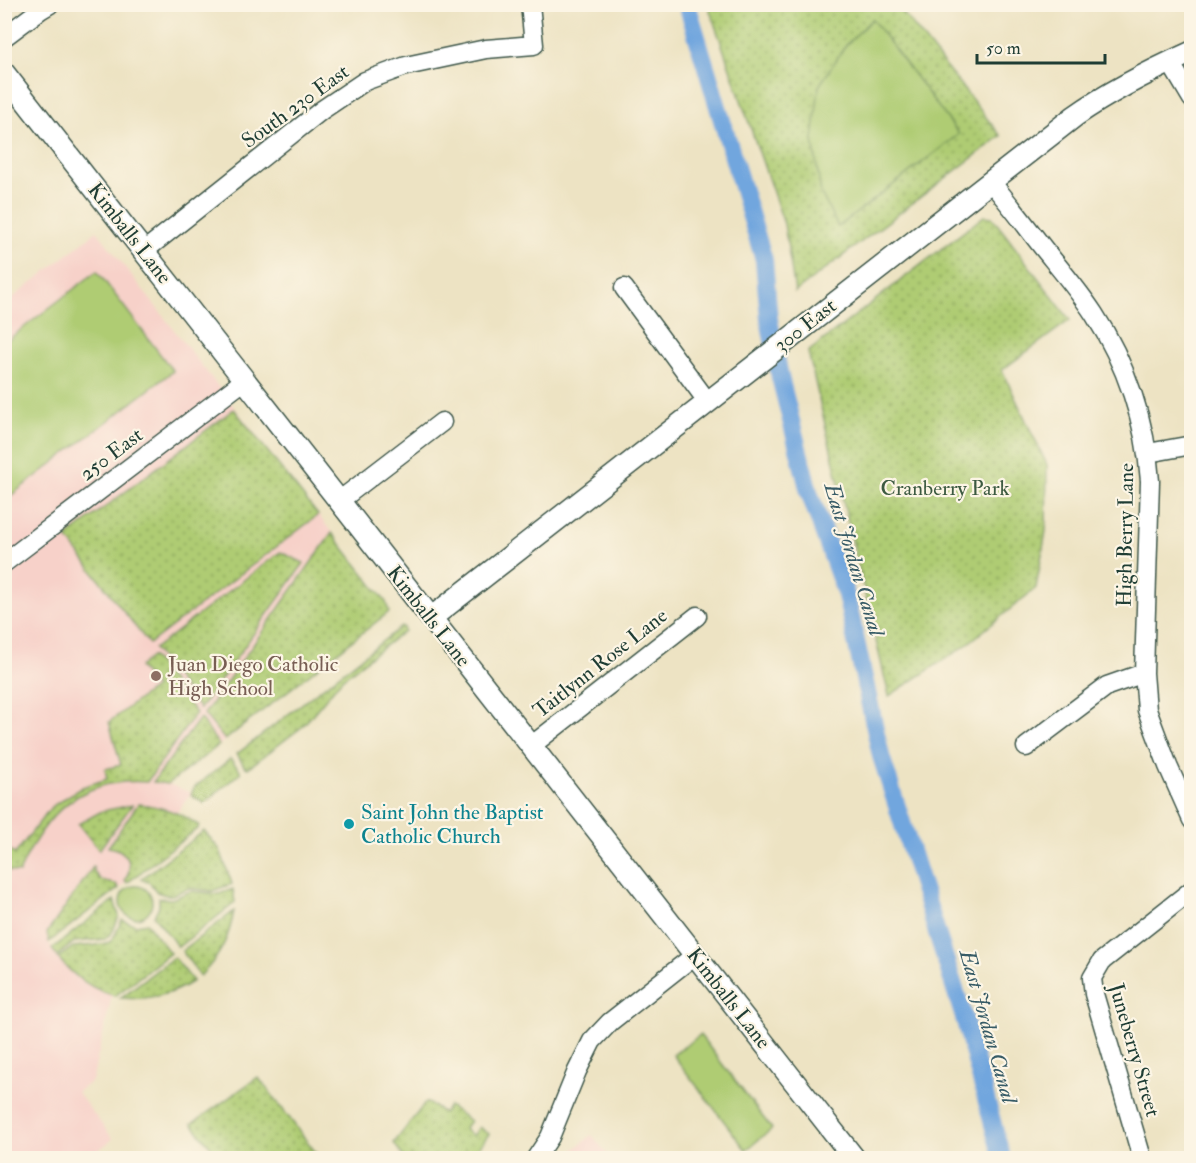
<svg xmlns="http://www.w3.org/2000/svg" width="1196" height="1163" font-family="'IM FELL Double Pica',serif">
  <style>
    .built { fill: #f7d1c9 }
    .grass { fill: url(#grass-dots); stroke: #678454; stroke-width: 1.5 }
    .garden { fill: #afcc73; stroke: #678454; stroke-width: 1.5 }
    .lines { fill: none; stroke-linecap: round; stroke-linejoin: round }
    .canal { stroke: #71a6de; stroke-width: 18 }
    .minor-casing { stroke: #3e5649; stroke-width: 21 }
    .tertiary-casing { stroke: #3e5649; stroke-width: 24 }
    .minor { stroke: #fff; stroke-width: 18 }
    .tertiary { stroke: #fff; stroke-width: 21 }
    .education-dot { fill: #8d6e63; stroke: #fcf5e5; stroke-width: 2 }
    .culture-dot { fill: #0f9aa8; stroke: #fcf5e5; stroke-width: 2 }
    .labels { text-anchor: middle; stroke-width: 4.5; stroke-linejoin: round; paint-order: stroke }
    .street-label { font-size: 21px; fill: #1f3d34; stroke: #fcf5e5 }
    .park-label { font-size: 21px; fill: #3c5a41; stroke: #fcf5e5 }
    .education-label { font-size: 21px; fill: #785e54; stroke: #fcf5e5; text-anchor: start }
    .culture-label { font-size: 21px; fill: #0d838f; stroke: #fcf5e5; text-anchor: start }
    .water-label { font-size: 22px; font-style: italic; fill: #385c67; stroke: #fcf5e5 }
  </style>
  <defs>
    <pattern id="grass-dots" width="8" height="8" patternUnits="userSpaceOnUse" patternTransform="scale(1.5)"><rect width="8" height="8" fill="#afcc73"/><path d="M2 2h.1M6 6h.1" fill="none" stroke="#8ea75f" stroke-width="1.8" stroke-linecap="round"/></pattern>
  </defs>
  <rect width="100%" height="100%" fill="#fcf5e5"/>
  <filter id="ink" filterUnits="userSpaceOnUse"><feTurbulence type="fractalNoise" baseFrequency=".0167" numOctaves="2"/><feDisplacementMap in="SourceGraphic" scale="12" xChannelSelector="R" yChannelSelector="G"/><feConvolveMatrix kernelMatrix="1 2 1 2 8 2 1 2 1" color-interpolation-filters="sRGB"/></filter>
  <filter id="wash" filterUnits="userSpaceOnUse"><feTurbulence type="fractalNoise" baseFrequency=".008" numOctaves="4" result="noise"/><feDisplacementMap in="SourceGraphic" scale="24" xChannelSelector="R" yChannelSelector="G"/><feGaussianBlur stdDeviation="1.35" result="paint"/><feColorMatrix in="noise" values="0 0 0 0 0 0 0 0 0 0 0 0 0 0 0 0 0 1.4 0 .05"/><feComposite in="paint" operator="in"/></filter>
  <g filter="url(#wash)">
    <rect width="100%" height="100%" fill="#ede3c3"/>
    <!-- built -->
    <path class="built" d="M 97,231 L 386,602 L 389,612 L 169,784 L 191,793 L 177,813 L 199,826 L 49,943 L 58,958 L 75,976 L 99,991 L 112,995 L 92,1081 L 77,1092 L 113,1139 L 88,1158 L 5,1158 L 5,304 Z
      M 592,1135 L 610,1158 L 564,1158 Z"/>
    <!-- grass -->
    <path class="grass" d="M 708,5 L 897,5 L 1001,136 L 795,292 L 784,224 Z
      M 984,216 L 992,217 L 1070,320 L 1002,370 L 1047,465 L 1046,531 L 1036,588 L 965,646 L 889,696 L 808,352 Z
      M 234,409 L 318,515 L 149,644 L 66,537 Z
      M 332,533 L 386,602 L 389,612 L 225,740 L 204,714 Z
      M 280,552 L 304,563 L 200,709 L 154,649 Z
      M 401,627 L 403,627 L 404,631 L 342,679 L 302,727 L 248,768 L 244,766 L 237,754 Z
      M 152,656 L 196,713 L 147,782 C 79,777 44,815 19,873 L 5,870 L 6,848 L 15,854 L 51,807 L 82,787 L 107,779 L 105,769 L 121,765 L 109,722 L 155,687 L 139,667 Z
      M 200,718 L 219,745 L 168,784 L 153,782 Z
      M 230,759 L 240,770 L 240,773 L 204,803 L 191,795 L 194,788 Z
      M 138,804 C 160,806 181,812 199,826 L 198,828 L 127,883 L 125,880 C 135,863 126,849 108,847 Z
      M 132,805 L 99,850 L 78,824 L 102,811 Z
      M 204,831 L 220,850 L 232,884 L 212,891 L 189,888 L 172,895 L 166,895 L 157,892 L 150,883 L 141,879 Z
      M 93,867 C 97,882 105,882 116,884 L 119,888 L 49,942 L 47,933 Z
      M 233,889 L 235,903 L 178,947 L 154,916 L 159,906 L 159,898 L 172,899 L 191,891 L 219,894 Z
      M 114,900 L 119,916 L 113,931 L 105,939 L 74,942 L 57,956 L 52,949 Z
      M 234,911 C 229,938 220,957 200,976 L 182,951 Z
      M 122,920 L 136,925 L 147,923 L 170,953 L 115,996 C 91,989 74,977 58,958 L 73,947 L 96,945 L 110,942 L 115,935 Z
      M 174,957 L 193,981 C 170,996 147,1000 120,998 Z
      M 258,1077 L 320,1158 L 299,1158 L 296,1154 L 290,1158 L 220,1158 L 192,1124 Z
      M 426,1102 L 444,1113 L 449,1106 L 470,1121 L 464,1129 L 473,1136 L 479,1127 L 489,1134 L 471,1158 L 404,1158 L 394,1143 Z"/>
    <!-- garden -->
    <path class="garden" d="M 872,19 L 959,134 L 838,227 L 821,193 L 813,140 L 819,86 L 846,45 Z
      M 97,271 L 173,371 L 5,500 L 5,342 Z
      M120 902a16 16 0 1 1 32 0a16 16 0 1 1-32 0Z
      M 700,1035 L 772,1129 L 746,1150 L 673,1055 Z"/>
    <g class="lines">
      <!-- canal -->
      <path class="canal" d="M 687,4 L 764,260 L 769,319 L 780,377 L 809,492 L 846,595 L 881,756 L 965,1021 L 1002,1158"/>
    </g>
  </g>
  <g filter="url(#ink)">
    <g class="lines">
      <!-- minor casing -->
      <g class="minor-casing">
        <path id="minor" d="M 4,37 L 40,10 L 50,4
          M 1170,62 L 1192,99
          M 990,181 C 1009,203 1026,226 1044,249 C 1061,270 1079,291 1094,314 C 1126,363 1146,423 1150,481 L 1144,673 L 1147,710 L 1168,766 L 1192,820
          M 144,251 L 322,110 L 365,81 L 406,66 L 486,49 L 534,45 L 530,4
          M 624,288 L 707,401
          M 1148,453 L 1192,445
          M 339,501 L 442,422
          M 4,563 L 245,380
          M 531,746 L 697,616
          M 1026,747 L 1107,686 L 1144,673
          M 536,1158 L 550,1137 L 577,1071 L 592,1041 L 610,1022 L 695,955
          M 1142,1158 L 1094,994 L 1092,978 L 1102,961 L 1192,890"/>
      </g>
      <!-- tertiary casing -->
      <g class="tertiary-casing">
        <path id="tertiary" d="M 4,73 L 854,1158
          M 431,618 L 1075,116 C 1112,90 1150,71 1192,52"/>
      </g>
      <!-- minor -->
      <use href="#minor" class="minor"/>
      <!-- tertiary -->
      <use href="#tertiary" class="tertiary"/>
    </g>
  </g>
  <!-- markers -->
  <circle class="education-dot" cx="156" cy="676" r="6"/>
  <circle class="culture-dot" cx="349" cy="824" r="6"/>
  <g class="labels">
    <!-- street labels -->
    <g class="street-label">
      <text transform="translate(295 106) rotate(-36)" y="7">South 230 East</text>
      <text transform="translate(130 233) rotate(52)" y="7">Kimballs Lane</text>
      <text transform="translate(805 325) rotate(-38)" y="7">300 East</text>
      <text transform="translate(111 454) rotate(-37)" y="7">250 East</text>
      <text transform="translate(1125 535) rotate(-89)" y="7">High Berry Lane</text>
      <text transform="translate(429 616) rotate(52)" y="7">Kimballs Lane</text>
      <text transform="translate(600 663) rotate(-38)" y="7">Taitlynn Rose Lane</text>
      <text transform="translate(729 998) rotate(52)" y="7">Kimballs Lane</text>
      <text transform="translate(1135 1050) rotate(74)" y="7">Juneberry Street</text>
    </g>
    <!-- park labels -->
    <g class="park-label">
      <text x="945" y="495">Cranberry Park</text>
    </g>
    <!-- education labels -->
    <g class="education-label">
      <text x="168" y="671">Juan Diego Catholic<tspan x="168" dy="24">High School</tspan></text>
    </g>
    <!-- culture labels -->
    <g class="culture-label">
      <text x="361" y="819">Saint John the Baptist<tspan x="361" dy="24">Catholic Church</tspan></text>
    </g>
    <!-- water labels -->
    <g class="water-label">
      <text transform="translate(855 559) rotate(73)" y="8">East Jordan Canal</text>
      <text transform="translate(989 1026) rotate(74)" y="8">East Jordan Canal</text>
    </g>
  </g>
  <!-- margin -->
  <rect width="1196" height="1163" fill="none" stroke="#fcf5e5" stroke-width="24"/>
  <!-- scale -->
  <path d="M977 54v9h128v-9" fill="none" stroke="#1f3d34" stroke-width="3"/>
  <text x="986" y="54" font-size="18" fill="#1f3d34" stroke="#fcf5e5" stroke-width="4.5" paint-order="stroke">50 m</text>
</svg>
